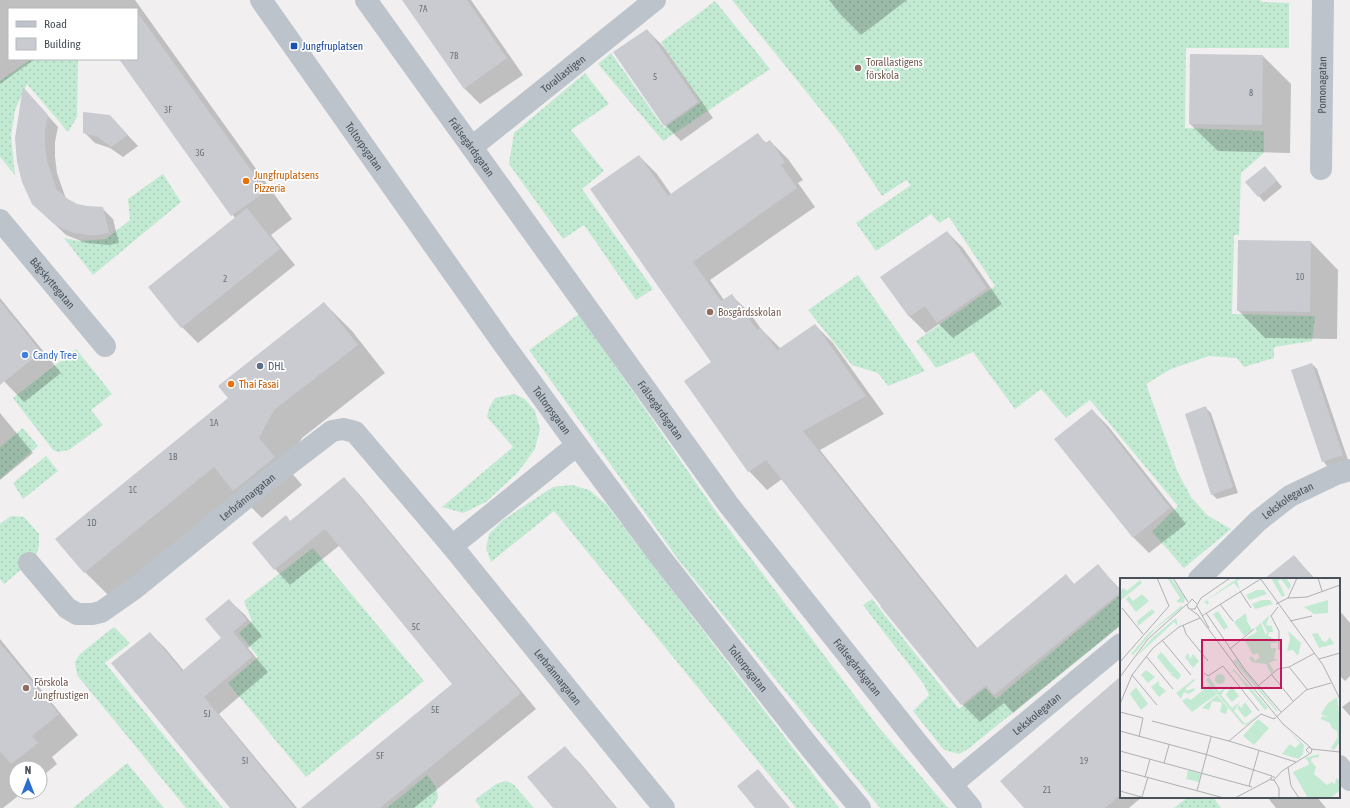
<svg xmlns="http://www.w3.org/2000/svg" width="1350" height="808" font-family="'Asap Condensed',sans-serif">
  <style>
    .grass { fill: url(#grass-dots) }
    .shadow { fill: #0003 }
    .building { fill: #c9cbd1 }
    .lines { fill: none; stroke-linecap: round; stroke-linejoin: round }
    .minor { stroke: #bcc3ca; stroke-width: 22 }
    .transit-dot { fill: #1a4fb4; stroke: #fff; stroke-width: 1.5 }
    .education-dot { fill: #8d6e63; stroke: #fff; stroke-width: 1.5 }
    .food-dot { fill: #e8710a; stroke: #fff; stroke-width: 1.5 }
    .shop-dot { fill: #3f7fe0; stroke: #fff; stroke-width: 1.5 }
    .service-dot { fill: #5c6f8a; stroke: #fff; stroke-width: 1.5 }
    .labels { text-anchor: middle; stroke-width: 3.5; stroke-linejoin: round; paint-order: stroke }
    .number-label { font-size: 9px; fill: #697078 }
    .transit-label { font-size: 11px; fill: #164399; stroke: #fff; text-anchor: start }
    .education-label { font-size: 11px; fill: #785e54; stroke: #fff; text-anchor: start }
    .street-label { font-size: 11px; fill: #49515a; stroke: #fff }
    .food-label { font-size: 11px; fill: #c56008; stroke: #fff; text-anchor: start }
    .shop-label { font-size: 11px; fill: #366cbe; stroke: #fff; text-anchor: start }
    .service-label { font-size: 11px; fill: #4e5e75; stroke: #fff; text-anchor: start }
    .inset-road { fill: none; stroke: #aeb0b3; stroke-width: 1 }
    .view { fill: #c2185b; fill-opacity: 0.15; stroke: #c2185b; stroke-width: 2 }
    .inset-edge { fill: none; stroke: #49515a; stroke-width: 2 }
  </style>
  <defs>
    <pattern id="grass-dots" width="8" height="8" patternUnits="userSpaceOnUse"><rect width="8" height="8" fill="#c2ead2"/><path d="M2 2h.1M6 6h.1" fill="none" stroke="#a8cab7" stroke-width="1.8" stroke-linecap="round"/></pattern>
  </defs>
  <rect width="100%" height="100%" fill="#f1efef"/>
  <!-- grass -->
  <path class="grass" d="M 732,0 L 1260,0 L 1262,2 L 1289,3 L 1289,48 L 1186,48 L 1185,128 L 1264,131 L 1264,153 L 1241,173 L 1239,235 L 1234,235 L 1232,314 L 1315,316 L 1312,341 L 1274,347 L 1274,358 L 1244,367 L 1237,358 L 1209,356 L 1171,369 L 1146,384 L 1178,473 L 1191,497 L 1207,515 L 1231,529 L 1184,568 L 1152,532 L 1178,506 L 1090,400 L 1066,418 L 1041,389 L 1015,409 L 973,352 L 936,368 L 916,341 L 995,286 L 949,217 L 939,223 L 931,214 L 876,251 L 856,223 L 911,185 L 906,180 L 882,196 L 842,136 Z
    M 715,1 L 770,69 L 663,141 L 598,64 L 611,53 L 664,128 L 701,102 L 661,42 Z
    M 31,59 L 78,59 L 77,117 L 68,132 L 27,84 L 15,110 L 11,136 L 15,175 L 0,157 L 0,81 Z
    M 585,73 L 609,104 L 571,130 L 604,171 L 582,189 L 653,289 L 636,300 L 584,225 L 563,239 L 509,164 L 514,133 Z
    M 163,174 L 181,202 L 93,275 L 64,238 L 79,241 L 106,239 L 130,220 L 128,199 Z
    M 858,275 L 925,371 L 888,386 L 878,373 L 852,365 L 808,310 Z
    M 579,314 L 719,516 L 876,724 L 948,808 L 880,808 L 680,562 L 529,350 Z
    M 76,349 L 112,394 L 91,410 L 103,425 L 69,450 L 58,452 L 53,450 L 13,398 Z
    M 514,394 L 525,399 L 535,411 L 540,429 L 535,449 L 518,472 L 486,502 L 463,513 L 442,507 L 513,447 L 487,417 L 489,408 L 495,398 Z
    M 23,428 L 38,446 L 0,479 L 0,447 Z
    M 46,456 L 58,471 L 23,499 L 13,483 Z
    M 572,485 L 589,490 L 606,504 L 839,808 L 796,808 L 554,511 L 491,562 L 486,548 L 489,534 L 503,520 L 553,487 Z
    M 11,516 L 24,517 L 39,534 L 39,546 L 35,558 L 4,584 L 0,579 L 0,524 Z
    M 313,548 L 424,681 L 306,777 L 228,683 L 258,657 L 239,633 L 252,621 L 244,601 Z
    M 1121,594 L 1121,625 L 968,749 L 959,754 L 944,750 L 913,711 L 929,695 L 923,683 L 863,605 L 872,599 L 959,709 L 985,688 L 996,699 Z
    M 114,627 L 130,643 L 105,663 L 223,808 L 186,808 L 77,675 L 75,662 L 80,654 Z
    M 127,763 L 164,808 L 73,808 Z
    M 427,775 C 436,786 444,797 431,808 L 387,808 Z
    M 506,781 L 513,784 L 534,808 L 481,808 L 475,800 L 496,784 Z
    M 1188,797 L 1213,797 L 1221,808 L 1174,808 Z"/>
  <!-- shadow -->
  <path class="shadow" d="M 0,0 L 135,0 L 292,219 L 271,235 L 295,265 L 198,343 L 182,327 L 235,218 L 120,59 L 137,59 L 137,9 L 9,9 L 9,59 L 35,59 L 0,84 Z
    M 403,0 L 471,0 L 523,75 L 480,104 L 464,88 Z
    M 829,0 L 907,0 L 861,35 L 841,15 Z
    M 647,30 L 663,46 L 713,118 L 681,141 L 665,125 Z
    M 1191,55 L 1263,56 L 1291,84 L 1290,153 L 1218,151 L 1190,124 Z
    M 24,89 L 58,127 L 55,142 L 55,157 L 57,173 L 66,199 L 77,205 L 87,207 L 102,208 L 113,219 L 119,243 L 109,245 L 86,243 L 66,235 L 45,215 Z
    M 121,128 L 138,146 L 123,157 L 110,148 L 95,143 L 84,132 Z
    M 757,134 L 766,143 L 770,141 L 788,159 L 803,180 L 798,183 L 815,207 L 710,280 L 724,300 L 731,295 L 750,313 L 761,329 L 781,349 L 815,325 L 833,343 L 884,414 L 820,450 L 978,649 L 1066,576 L 1075,585 L 1098,566 L 1121,590 L 1121,625 L 1013,713 L 1004,703 L 980,722 L 962,704 L 782,479 L 767,490 L 749,471 L 712,362 L 639,156 L 657,174 L 671,194 Z
    M 1270,172 L 1282,187 L 1264,202 L 1247,182 Z
    M 947,232 L 963,248 L 1002,304 L 953,338 L 939,324 L 926,333 L 910,317 L 882,278 Z
    M 1311,242 L 1338,270 L 1337,339 L 1265,338 L 1238,310 Z
    M 0,298 L 61,373 L 24,402 L 0,377 Z
    M 324,303 L 352,331 L 385,373 L 302,438 L 286,466 L 302,485 L 262,518 L 240,496 L 113,600 L 85,572 L 57,539 L 230,399 Z
    M 1312,364 L 1317,369 L 1348,460 L 1328,467 L 1323,461 Z
    M 1206,408 L 1211,413 L 1238,493 L 1217,499 L 1212,494 Z
    M 1092,410 L 1108,426 L 1186,524 L 1149,553 L 1133,537 Z
    M 0,413 L 33,453 L 0,480 Z
    M 344,478 L 359,494 L 536,709 L 414,808 L 302,808 L 454,684 L 340,545 L 290,585 L 275,569 L 253,544 L 286,517 L 291,522 Z
    M 1294,556 L 1315,579 L 1265,579 Z
    M 229,600 L 245,615 L 262,636 L 248,648 L 268,672 L 219,714 L 297,808 L 231,808 L 150,633 L 165,648 L 184,671 L 223,638 Z
    M 1339,610 L 1350,623 L 1350,676 L 1345,681 L 1339,675 Z
    M 0,639 L 78,735 L 52,757 L 57,764 L 40,778 L 40,768 L 16,768 L 16,792 L 23,792 L 3,808 L 0,808 Z
    M 1121,678 L 1121,797 L 1142,797 L 1129,808 L 1025,808 Z
    M 1350,701 L 1350,716 L 1342,707 Z
    M 565,748 L 581,764 L 617,808 L 554,808 Z
    M 1267,797 L 1317,797 L 1326,808 L 1276,808 Z"/>
  <!-- building -->
  <path class="building" d="M 402,0 L 467,0 L 507,58 L 464,89 Z
    M 137,12 L 266,191 L 231,216 L 119,59 L 137,59 Z
    M 647,29 L 698,102 L 664,126 L 613,52 Z
    M 1190,54 L 1263,55 L 1262,125 L 1189,124 Z
    M 23,87 L 48,115 L 45,130 L 45,145 L 47,161 L 57,190 L 68,199 L 77,204 L 87,206 L 103,207 L 109,233 L 97,235 L 88,235 L 74,233 L 64,229 L 54,224 L 32,204 L 22,182 L 17,162 L 15,138 Z
    M 83,112 L 110,115 L 128,135 L 111,147 L 98,137 L 83,133 Z
    M 758,133 L 765,143 L 770,140 L 785,162 L 781,165 L 797,188 L 693,262 L 721,301 L 732,294 L 757,330 L 761,328 L 777,350 L 815,324 L 866,396 L 803,431 L 976,649 L 1066,574 L 1074,584 L 1098,564 L 1121,592 L 994,695 L 986,685 L 961,705 L 880,606 L 881,606 L 766,460 L 748,472 L 684,381 L 711,362 L 590,189 L 639,155 L 668,196 Z
    M 1265,166 L 1277,181 L 1258,197 L 1245,182 Z
    M 247,208 L 280,249 L 181,328 L 148,287 Z
    M 947,231 L 987,288 L 937,323 L 925,306 L 909,317 L 880,277 Z
    M 1238,240 L 1311,241 L 1310,312 L 1237,311 Z
    M 0,301 L 41,352 L 0,385 Z
    M 324,302 L 358,345 L 274,410 L 259,438 L 275,457 L 233,491 L 214,467 L 84,573 L 55,539 L 228,398 L 218,386 Z
    M 1312,363 L 1343,455 L 1322,462 L 1291,370 Z
    M 1206,406 L 1233,487 L 1211,495 L 1185,414 Z
    M 1092,409 L 1170,508 L 1133,538 L 1054,439 Z
    M 344,477 L 521,693 L 380,808 L 301,808 L 452,684 L 325,529 L 274,570 L 252,543 L 286,515 L 290,521 Z
    M 1294,555 L 1314,579 L 1264,579 Z
    M 229,599 L 247,620 L 233,632 L 253,656 L 204,697 L 295,808 L 230,808 L 111,663 L 150,632 L 182,671 L 221,638 L 205,619 Z
    M 0,643 L 59,714 L 32,736 L 38,743 L 11,764 L 0,751 Z
    M 1121,676 L 1121,794 L 1105,808 L 1024,808 L 1000,781 Z
    M 565,746 L 616,808 L 553,808 L 527,777 Z
    M 758,769 L 790,808 L 755,808 L 737,786 Z"/>
  <g class="lines">
    <!-- minor -->
    <g class="minor">
      <path id="s1" d="M 261,0 L 502,342 L 577,445 L 661,558 L 808,745 L 860,808"/>
      <path id="s2" d="M 366,0 L 728,504 L 916,741 L 971,808"/>
      <path id="s3" d="M 472,147 L 655,0"/>
      <path id="s4" d="M 1321,169 L 1323,0"/>
      <path id="s5" d="M 0,220 L 105,346"/>
      <path d="M 452,546 L 577,445"/>
      <path id="s6" d="M 29,563 L 67,608 L 77,614 L 92,614 L 101,612 L 134,589 L 272,477 L 332,431 L 343,429 L 355,432 L 452,546 L 664,808"/>
      <path id="s7" d="M 1199,579 L 1258,521 L 1290,496 L 1336,474 L 1350,470"/>
      <path d="M 1339,766 L 1350,780"/>
      <path id="s8" d="M 952,784 L 1121,644"/>
    </g>
  </g>
  <!-- markers -->
  <rect class="transit-dot" x="290" y="42" width="8" height="8" rx="2"/>
  <g class="education-dot">
    <circle cx="858" cy="68" r="4"/>
    <circle cx="710" cy="312" r="4"/>
    <circle cx="26" cy="688" r="4"/>
  </g>
  <g class="food-dot">
    <circle cx="246" cy="181" r="4"/>
    <circle cx="231" cy="384" r="4"/>
  </g>
  <circle class="shop-dot" cx="25" cy="355" r="4"/>
  <circle class="service-dot" cx="260" cy="366" r="4"/>
  <g class="labels">
    <!-- number labels -->
    <g class="number-label">
      <text x="423" y="12">7A</text>
      <text x="454" y="59">7B</text>
      <text x="655" y="80">5</text>
      <text x="1251" y="96">8</text>
      <text x="168" y="113">3F</text>
      <text x="200" y="156">3G</text>
      <text x="1300" y="280">10</text>
      <text x="225" y="282">2</text>
      <text x="214" y="426">1A</text>
      <text x="173" y="460">1B</text>
      <text x="133" y="493">1C</text>
      <text x="92" y="526">1D</text>
      <text x="416" y="630">5C</text>
      <text x="435" y="713">5E</text>
      <text x="207" y="717">5J</text>
      <text x="380" y="759">5F</text>
      <text x="245" y="764">5I</text>
      <text x="1084" y="764">19</text>
      <text x="1047" y="793">21</text>
    </g>
    <!-- transit labels -->
    <g class="transit-label">
      <text x="302" y="50">Jungfruplatsen</text>
    </g>
    <!-- education labels -->
    <g class="education-label">
      <text x="866" y="66">Torallastigens<tspan x="866" dy="13">förskola</tspan></text>
      <text x="718" y="316">Bosgårdsskolan</text>
      <text x="34" y="686">Förskola<tspan x="34" dy="13">Jungfrustigen</tspan></text>
    </g>
    <!-- street labels -->
    <g class="street-label">
      <text dy="4" stroke="none"><textPath href="#s3" startOffset="117">Torallastigen</textPath></text>
      <text dy="4" stroke="none"><textPath href="#s4" startOffset="84">Pomonagatan</textPath></text>
      <text dy="4" stroke="none"><textPath href="#s1" startOffset="179">Toltorpsgatan</textPath></text>
      <text dy="4" stroke="none"><textPath href="#s2" startOffset="181">Frälsegårdsgatan</textPath></text>
      <text dy="4" stroke="none"><textPath href="#s5" startOffset="82">Bågskyttegatan</textPath></text>
      <text dy="4" stroke="none"><textPath href="#s2" startOffset="505">Frälsegårdsgatan</textPath></text>
      <text dy="4" stroke="none"><textPath href="#s1" startOffset="503">Toltorpsgatan</textPath></text>
      <text dy="4" stroke="none"><textPath href="#s6" startOffset="281">Lerbrännargatan</textPath></text>
      <text dy="4" stroke="none"><textPath href="#s7" startOffset="119">Lekskolegatan</textPath></text>
      <text dy="4" stroke="none"><textPath href="#s2" startOffset="829">Frälsegårdsgatan</textPath></text>
      <text dy="4" stroke="none"><textPath href="#s1" startOffset="827">Toltorpsgatan</textPath></text>
      <text dy="4" stroke="none"><textPath href="#s6" startOffset="730">Lerbrännargatan</textPath></text>
      <text dy="4" stroke="none"><textPath href="#s8" startOffset="110">Lekskolegatan</textPath></text>
    </g>
    <!-- food labels -->
    <g class="food-label">
      <text x="254" y="179">Jungfruplatsens<tspan x="254" dy="13">Pizzeria</tspan></text>
      <text x="239" y="388">Thai Fasai</text>
    </g>
    <!-- shop labels -->
    <g class="shop-label">
      <text x="33" y="359">Candy Tree</text>
    </g>
    <!-- service labels -->
    <g class="service-label">
      <text x="268" y="370">DHL</text>
    </g>
  </g>
  <!-- overview -->
  <g transform="translate(1120 578)">
    <rect width="220" height="220" fill="#f1efef"/>
    <path d="M 51,0 L 65,20 L 64,25 L 56,24 L 60,20 L 48,1 ZM 118,0 L 123,0 L 117,3 L 120,12 L 114,5 L 87,22 L 89,25 L 87,27 L 85,24 L 81,26 ZM 151,0 L 166,0 L 171,7 L 169,12 L 161,1 L 158,3 L 165,17 L 162,19 ZM 20,2 L 22,5 L 0,23 L 0,13 L 4,10 L 7,13 ZM 137,12 L 144,12 L 147,16 L 129,22 L 126,17 ZM 22,16 L 29,23 L 16,34 L 6,21 L 9,18 L 13,23 ZM 142,22 L 150,22 L 153,26 L 135,31 L 132,26 ZM 61,28 L 63,29 L 35,51 L 13,77 L 11,76 L 28,56 ZM 208,28 L 208,35 L 194,36 L 197,29 ZM 32,31 L 35,34 L 18,48 L 17,43 ZM 98,33 L 108,49 L 104,52 L 93,36 ZM 126,35 L 127,43 L 132,52 L 124,58 L 114,44 ZM 150,37 L 146,47 L 152,48 L 153,54 L 149,54 L 148,58 L 157,62 L 157,65 L 151,65 L 151,70 L 156,70 L 154,81 L 159,81 L 149,85 L 154,93 L 151,96 L 146,86 L 132,84 L 129,80 L 132,78 L 135,83 L 140,79 L 137,75 L 133,77 L 124,61 L 137,54 L 135,50 L 141,45 L 146,58 L 147,54 L 142,44 ZM 56,40 L 58,48 L 54,44 L 16,79 L 32,60 ZM 198,55 L 202,63 L 206,64 L 210,59 L 214,66 L 199,70 L 192,56 ZM 41,74 L 61,97 L 58,102 L 50,96 L 53,94 L 50,95 L 37,79 ZM 68,75 L 70,81 L 73,76 L 79,83 L 73,90 L 65,79 ZM 116,81 L 157,132 L 158,135 L 113,83 ZM 114,91 L 148,130 L 145,132 L 114,93 L 111,95 ZM 26,92 L 35,99 L 28,105 L 21,97 ZM95 101a5 5 0 1 1 10 0a5 5 0 1 1-10 0ZM 89,99 L 99,114 L 107,108 L 101,117 L 112,130 L 120,124 L 114,133 L 125,146 L 140,136 L 126,147 L 122,146 L 86,102 ZM 74,101 L 75,102 L 66,110 L 67,113 L 74,110 L 75,112 L 69,116 L 64,114 L 61,121 L 56,115 ZM 39,103 L 39,107 L 46,113 L 39,119 L 31,109 ZM 89,107 L 97,116 L 72,134 L 62,123 L 67,120 L 71,122 ZM 111,108 L 119,118 L 112,124 L 106,117 ZM 16,109 L 28,126 L 21,132 L 10,116 ZM 97,117 L 108,130 L 106,136 L 100,134 L 102,125 L 99,124 L 92,123 L 89,132 L 82,130 ZM 217,119 L 220,142 L 212,141 L 201,136 L 208,125 ZM 125,124 L 132,134 L 125,140 L 117,130 L 120,127 L 121,131 ZM 169,153 L 184,167 L 183,176 L 179,181 L 162,176 L 170,166 L 175,170 L 180,165 ZM 199,176 L 199,179 L 192,180 L 191,183 L 196,189 L 194,196 L 207,207 L 212,204 L 215,206 L 216,200 L 220,203 L 220,212 L 211,220 L 188,220 L 173,194 L 188,187 L 189,184 L 185,180 ZM 68,192 L 81,196 L 79,204 L 66,201 Z" fill="#c2ead2"/>
    <path d="M 208,22 L 208,28 L 197,29 L 194,36 L 184,29 ZM 168,53 L 181,65 L 178,78 L 173,72 L 167,73 L 170,61 ZM 202,138 L 220,142 L 220,164 L 214,172 L 211,170 L 218,159 L 217,153 L 212,150 L 210,145 L 201,141 Z" fill="#c2ead2"/>
    <path d="M 138,141 L 149,150 L 134,167 L 123,158 Z" fill="#c2ead2"/>
    <path class="inset-road" d="M 53,0 L 68,24M 140,0 L 203,87 L 220,121M 198,0 L 202,13M 120,13 L 131,30M 168,20 L 177,0M 77,26 L 72,21 L 67,27 L 69,31 L 75,31 L 81,20 L 110,0M 100,26 L 113,43M 156,26 L 168,20 L 187,19 L 220,7M 77,28 L 89,50M 158,29 L 151,38 L 159,53 L 159,72M 2,30 L 23,56M 71,32 L 78,37 L 121,95 L 163,146 L 190,169M 86,35 L 125,92 L 161,134M 82,38 L 142,0M 170,43 L 192,38M 63,47 L 66,56 L 88,83M 42,62 L 71,97M 110,71 L 134,51M 26,78 L 53,111M 199,81 L 220,75M 0,84 L 49,28 L 37,0M 169,89 L 187,111M 84,95 L 88,98 L 103,88 L 139,133M 12,97 L 37,127M 152,97 L 173,123M 0,99 L 28,61 L 67,26M 138,108 L 158,91 L 169,89 L 195,75M 0,126 L 12,97 L 33,70 L 59,49 L 80,40M 0,134 L 23,140 L 19,159M 32,143 L 109,163 L 176,184M 0,153 L 88,177 L 152,198M 109,163 L 141,136 L 154,141 L 186,112 L 211,105M 191,171 L 220,174M 0,173 L 132,209M 44,185 L 49,167M 168,189 L 171,208 L 179,220M 0,192 L 104,220M 25,199 L 30,181M 155,199 L 151,199 L 151,202 L 154,202 L 162,193 L 191,175 L 192,171 L 189,169 L 186,172 L 189,175M 154,202 L 159,210 L 159,220M 129,208 L 139,172M 0,213 L 25,220M 77,213 L 91,159M 22,219 L 28,199M 115,220 L 151,201"/>
    <path class="view" d="M 82,62 L 161,62 L 161,110 L 82,110 Z"/>
    <rect width="220" height="220" class="inset-edge"/>
  </g>
  <!-- legend -->
  <rect x="8" y="8" width="130" height="52" fill="#ffffff" stroke="#b6b9bd"/>
  <rect x="16" y="21" width="20" height="6" fill="#bcc3ca" stroke="#b6b9bd"/>
  <text x="44" y="28" font-size="12" fill="#49515a">Road</text>
  <rect x="16" y="38" width="20" height="12" fill="#c9cbd1" stroke="#b6b9bd"/>
  <text x="44" y="48" font-size="12" fill="#49515a">Building</text>
  <!-- north arrow -->
  <g transform="translate(28 780)"><circle r="19" fill="#ffffff" stroke="#b6b9bd"/>
  <path d="M0-3L7 15L0 10L-7 15Z" fill="#2b6ece"/>
  <text y="-6" font-size="11" font-weight="bold" text-anchor="middle" fill="#49515a">N</text>
  </g>
</svg>
